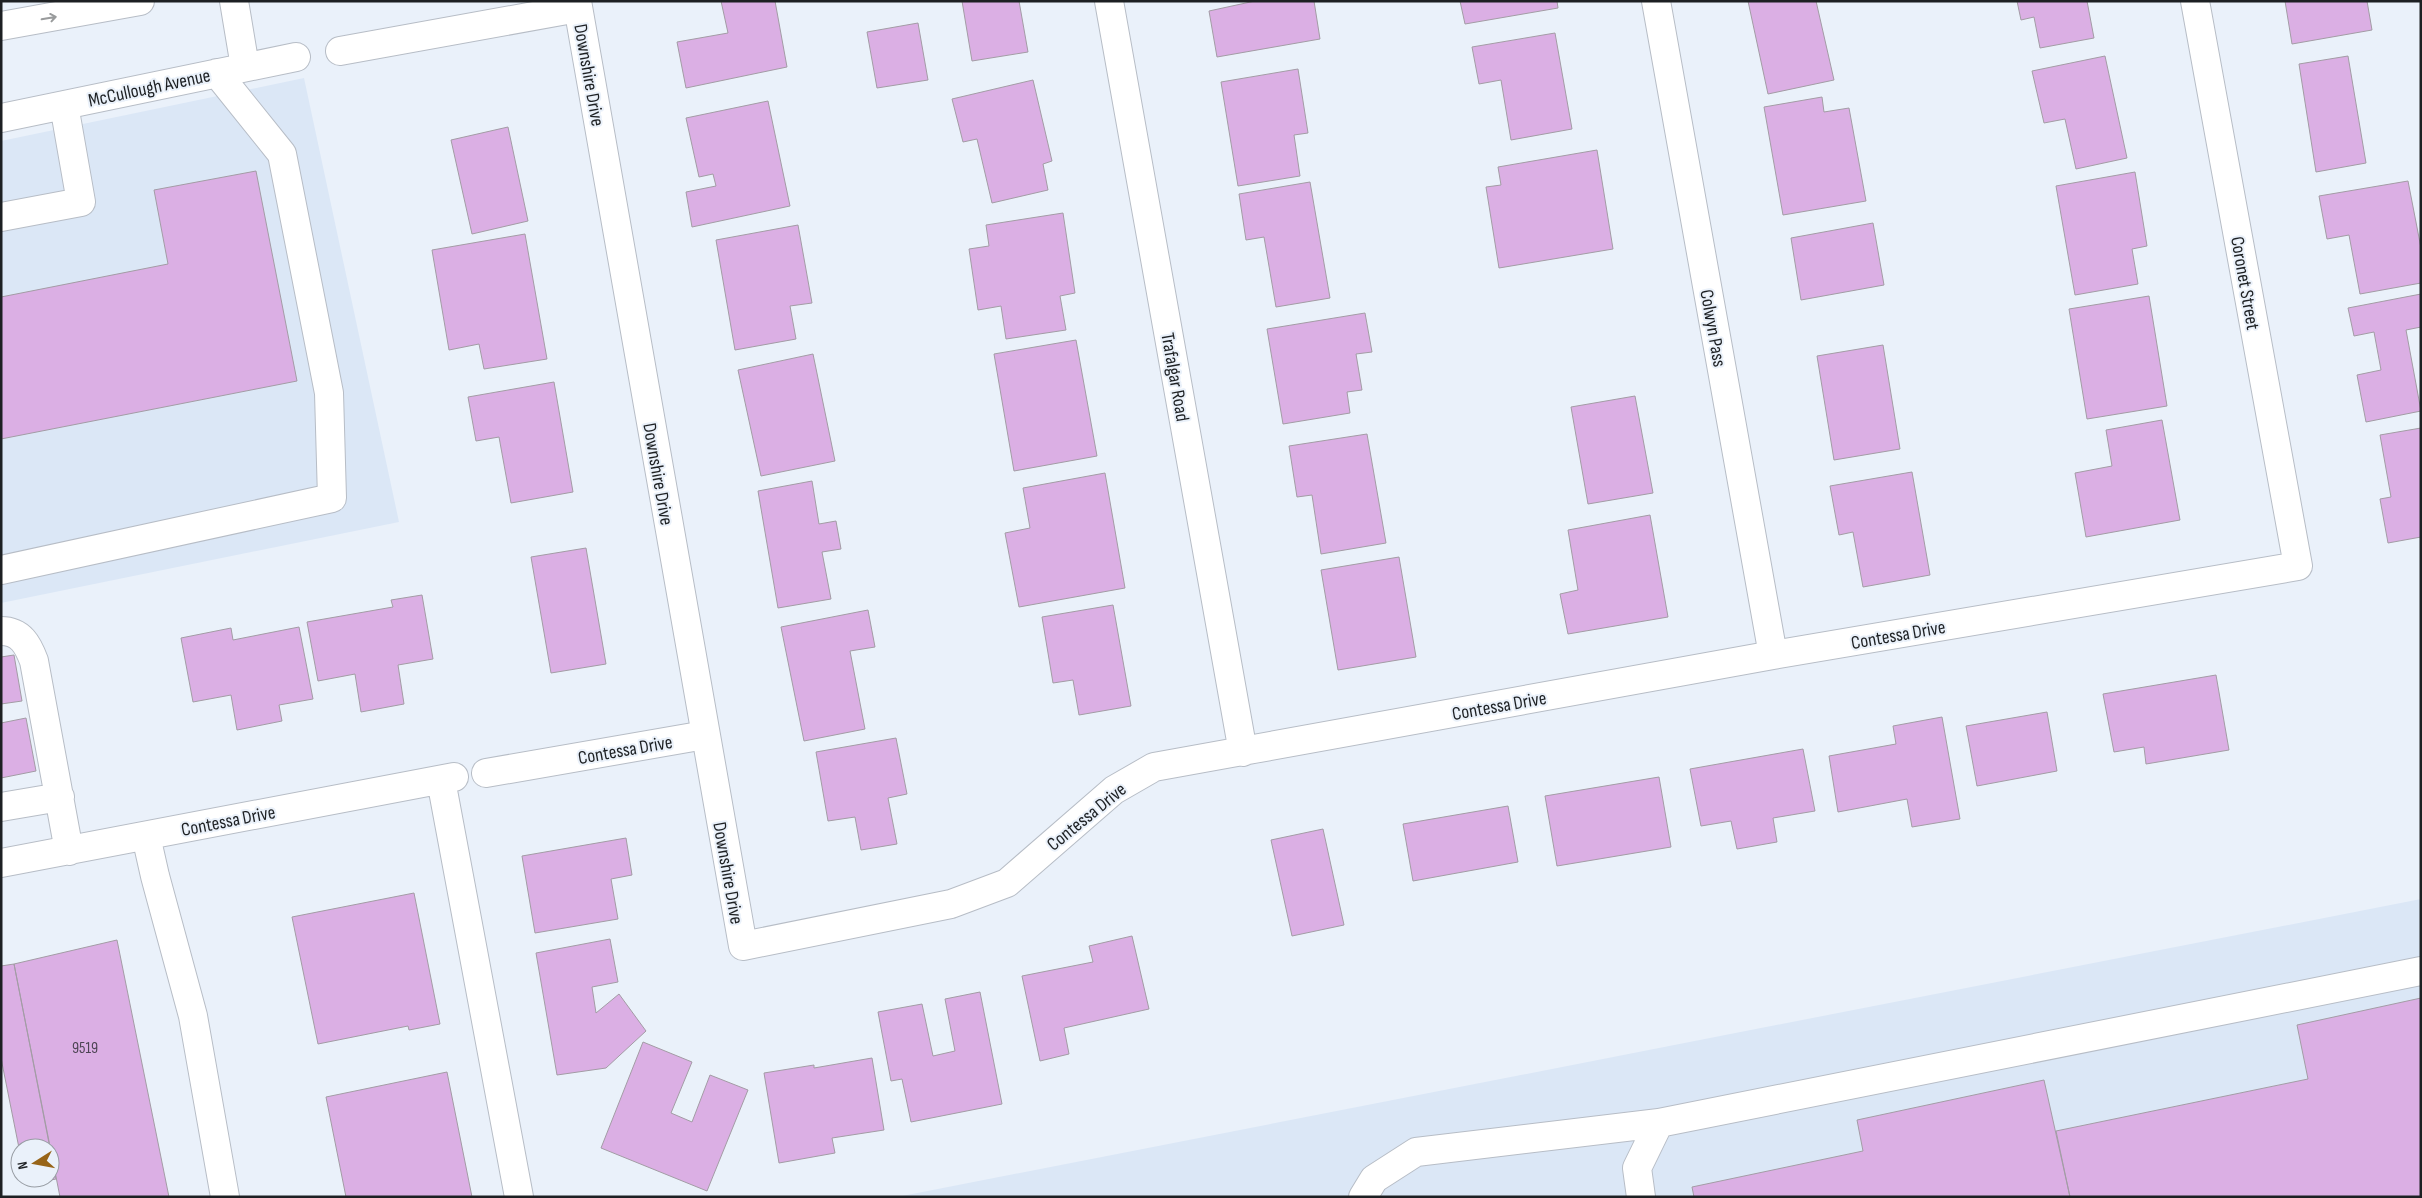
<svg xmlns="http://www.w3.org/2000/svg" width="2422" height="1198" font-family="'Sofia Sans Condensed',sans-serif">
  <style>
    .built { fill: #dbe7f6 }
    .building { fill: #dbafe4; stroke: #a39ca5 }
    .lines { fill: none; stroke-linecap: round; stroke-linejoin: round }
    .minor-casing { stroke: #b7bdc6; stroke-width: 30 }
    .minor { stroke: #fff; stroke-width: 28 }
    .oneway { stroke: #999b9c }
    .labels { text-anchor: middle; stroke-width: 4; stroke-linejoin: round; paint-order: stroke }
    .number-label { font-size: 16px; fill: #4c4453 }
    .street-label { font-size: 19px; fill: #1d2023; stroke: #eaf1fa }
  </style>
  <rect width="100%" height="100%" fill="#eaf1fa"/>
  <!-- built -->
  <path class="built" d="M 304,78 L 399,522 L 1,603 L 1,141 Z
    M 2421,899 L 2421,1197 L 897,1197 Z"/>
  <!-- building -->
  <path class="building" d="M 721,1 L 775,1 L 787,67 L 686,88 L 677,42 L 728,33 Z
    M 962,1 L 1019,1 L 1028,52 L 972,61 Z
    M 1255,1 L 1314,1 L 1320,39 L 1217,57 L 1209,11 Z
    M 1460,1 L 1557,1 L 1558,8 L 1465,24 Z
    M 1748,1 L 1816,1 L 1834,80 L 1768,94 Z
    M 2017,1 L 2087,1 L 2094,38 L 2040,48 L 2034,17 L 2021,20 Z
    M 2285,1 L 2367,1 L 2372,30 L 2292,44 Z
    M 918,23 L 928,80 L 877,88 L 867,32 Z
    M 1555,33 L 1572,129 L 1511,140 L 1501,80 L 1479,84 L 1472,47 Z
    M 2105,56 L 2127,158 L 2076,169 L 2065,119 L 2044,123 L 2032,71 Z
    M 2348,56 L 2366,163 L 2316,172 L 2299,64 Z
    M 1298,69 L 1308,133 L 1294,135 L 1300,176 L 1238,186 L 1221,82 Z
    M 1033,80 L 1052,161 L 1043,164 L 1048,190 L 992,203 L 977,139 L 963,142 L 952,99 Z
    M 1822,97 L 1824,112 L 1849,108 L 1866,201 L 1783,215 L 1764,107 Z
    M 768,101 L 790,206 L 692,227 L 686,192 L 716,186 L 713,174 L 699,177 L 686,118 Z
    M 508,127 L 528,221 L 472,234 L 451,140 Z
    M 1597,150 L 1613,249 L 1499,268 L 1486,187 L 1501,185 L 1498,167 Z
    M 256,171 L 297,381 L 1,439 L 1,297 L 168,264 L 154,190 Z
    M 2135,172 L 2147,246 L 2132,249 L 2138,284 L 2075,295 L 2056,186 Z
    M 2408,181 L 2421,248 L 2421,283 L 2360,294 L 2349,235 L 2327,239 L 2319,196 Z
    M 1310,182 L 1330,298 L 1276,307 L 1264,237 L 1246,240 L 1239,194 Z
    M 1063,213 L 1075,293 L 1060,296 L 1066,330 L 1006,339 L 1001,306 L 978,310 L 969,249 L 989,246 L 986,225 Z
    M 1873,223 L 1884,285 L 1801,300 L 1791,238 Z
    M 798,225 L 812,303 L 790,306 L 796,339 L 735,350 L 716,240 Z
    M 525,234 L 547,359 L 484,369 L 479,344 L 449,350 L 432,250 Z
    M 2421,294 L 2421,327 L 2406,330 L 2421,411 L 2366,422 L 2357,375 L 2381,370 L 2374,332 L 2354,336 L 2348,308 Z
    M 2149,296 L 2167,406 L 2087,419 L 2069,309 Z
    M 1365,313 L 1372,352 L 1356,354 L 1362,390 L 1347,392 L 1350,413 L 1283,424 L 1267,329 Z
    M 1076,340 L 1097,456 L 1014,471 L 994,354 Z
    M 1883,345 L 1900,449 L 1834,460 L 1817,356 Z
    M 813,354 L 835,461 L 761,476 L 738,370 Z
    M 554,382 L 573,492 L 511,503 L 499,437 L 476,441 L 468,397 Z
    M 1635,396 L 1653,493 L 1588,504 L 1571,407 Z
    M 2162,420 L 2180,520 L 2086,537 L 2075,473 L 2112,466 L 2106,430 Z
    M 2421,428 L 2421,537 L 2388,543 L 2380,499 L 2391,497 L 2380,435 Z
    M 1367,434 L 1386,543 L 1321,554 L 1312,495 L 1297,497 L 1289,446 Z
    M 1912,472 L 1930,575 L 1863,587 L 1853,532 L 1839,535 L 1830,486 Z
    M 1105,473 L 1125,588 L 1019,607 L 1005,533 L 1030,528 L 1023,488 Z
    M 812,481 L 819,524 L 836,521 L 841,549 L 822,552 L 831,599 L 778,608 L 758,491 Z
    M 1650,515 L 1668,617 L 1568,634 L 1560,594 L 1578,590 L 1568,530 Z
    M 586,548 L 606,664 L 551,673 L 531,557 Z
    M 1399,557 L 1416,657 L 1338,670 L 1321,570 Z
    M 422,595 L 433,659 L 398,665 L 404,704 L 361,712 L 355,674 L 318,681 L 307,622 L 393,607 L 391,600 Z
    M 1113,605 L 1131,706 L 1079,715 L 1073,680 L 1053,683 L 1042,617 Z
    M 868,610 L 875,647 L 850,651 L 865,729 L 804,741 L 781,627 Z
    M 299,627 L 313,699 L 279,705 L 282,721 L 237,730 L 231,695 L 193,702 L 181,638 L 231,628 L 233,640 Z
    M 14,655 L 22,701 L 1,704 L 1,657 Z
    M 2216,675 L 2229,750 L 2146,764 L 2144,747 L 2114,752 L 2103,694 Z
    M 2047,712 L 2057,771 L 1977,786 L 1966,726 Z
    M 1942,717 L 1960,819 L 1912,827 L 1907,799 L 1838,812 L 1829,756 L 1896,744 L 1893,726 Z
    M 26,718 L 36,771 L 1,778 L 1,723 Z
    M 896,738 L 907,794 L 888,798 L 897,844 L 861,850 L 855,817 L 828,821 L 816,752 Z
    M 1803,749 L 1815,811 L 1773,818 L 1777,842 L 1737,849 L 1731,821 L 1701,826 L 1690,769 Z
    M 1659,777 L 1671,847 L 1557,866 L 1545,796 Z
    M 1508,806 L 1518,862 L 1413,881 L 1403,824 Z
    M 1323,829 L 1344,925 L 1292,936 L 1271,840 Z
    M 626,838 L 632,875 L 611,879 L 618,919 L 535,933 L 522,856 Z
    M 414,893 L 440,1024 L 409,1030 L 408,1026 L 318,1044 L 292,917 Z
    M 1132,936 L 1149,1009 L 1064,1028 L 1069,1054 L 1040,1061 L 1022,976 L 1093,962 L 1089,946 Z
    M 610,939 L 618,982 L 592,987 L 596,1013 L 619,994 L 646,1031 L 606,1068 L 557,1075 L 536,953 Z
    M 117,940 L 169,1197 L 60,1197 L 14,964 Z
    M 14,964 L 56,1179 L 26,1185 L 25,1178 L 50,1178 L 50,1148 L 20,1148 L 20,1153 L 1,1058 L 1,966 Z
    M 980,992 L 1002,1104 L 911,1122 L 902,1079 L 891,1081 L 878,1012 L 922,1004 L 933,1056 L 955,1051 L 945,999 Z
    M 2421,998 L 2421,1197 L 2070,1197 L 2056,1131 L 2308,1079 L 2297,1025 Z
    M 643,1042 L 692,1062 L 671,1113 L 692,1122 L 710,1075 L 748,1090 L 707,1191 L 601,1148 Z
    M 872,1058 L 884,1130 L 832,1138 L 835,1153 L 779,1163 L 764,1073 L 814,1065 L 814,1068 Z
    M 447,1072 L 472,1197 L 346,1197 L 326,1097 Z
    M 2044,1080 L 2070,1197 L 1694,1197 L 1692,1187 L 1863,1151 L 1857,1120 Z"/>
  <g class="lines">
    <!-- minor casing -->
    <g class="minor-casing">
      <path id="minor" d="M 234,1 L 245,67
        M 577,1 L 743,946 L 951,904 L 1007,883 L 1114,790 L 1154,767 L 1773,655 L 2298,566 L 2195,1
        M 1109,1 L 1243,752
        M 1656,1 L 1773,655
        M 1,26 L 140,1
        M 340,51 L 578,8
        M 1,118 L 296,57
        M 1,217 L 81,202 L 64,105
        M 1,570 L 332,498 L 329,393 L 282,154 L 217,73
        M 1,631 C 21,631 28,645 34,661 L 69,851
        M 486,773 L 705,735
        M 441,780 L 519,1197
        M 1,807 L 60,797
        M 146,836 L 155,876 L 193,1016 L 225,1197
        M 1,863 L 454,777
        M 1363,1197 L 1374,1179 L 1416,1152 L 1659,1123
        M 1641,1197 L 1637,1168 L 1659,1123 L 2421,971"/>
    </g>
    <!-- minor -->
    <use href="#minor" class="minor"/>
  </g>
  <!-- one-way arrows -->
  <defs><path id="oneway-shaft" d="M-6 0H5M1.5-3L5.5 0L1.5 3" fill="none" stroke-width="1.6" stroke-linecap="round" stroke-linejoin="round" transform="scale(1.25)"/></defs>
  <use class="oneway" href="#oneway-shaft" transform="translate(49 18) rotate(-10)"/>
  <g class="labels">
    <!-- number labels -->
    <g class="number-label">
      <text x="85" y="1053">9519</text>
    </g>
    <!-- street labels -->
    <g class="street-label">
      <text transform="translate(590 75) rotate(80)" y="7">Downshire Drive</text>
      <text transform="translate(149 87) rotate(-12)" y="7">McCullough Avenue</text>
      <text transform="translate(2246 283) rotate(80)" y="7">Coronet Street</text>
      <text transform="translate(1714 328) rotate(80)" y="7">Colwyn Pass</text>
      <text transform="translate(1176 377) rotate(80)" y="7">Trafalgar Road</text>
      <text transform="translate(659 474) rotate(80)" y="7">Downshire Drive</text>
      <text transform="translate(1898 634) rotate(-10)" y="7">Contessa Drive</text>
      <text transform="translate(1499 705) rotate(-10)" y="7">Contessa Drive</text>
      <text transform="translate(625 749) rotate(-10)" y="7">Contessa Drive</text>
      <text transform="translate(1086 816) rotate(-39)" y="7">Contessa Drive</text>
      <text transform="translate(228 820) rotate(-11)" y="7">Contessa Drive</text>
      <text transform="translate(729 873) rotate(80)" y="7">Downshire Drive</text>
    </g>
  </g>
  <!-- border -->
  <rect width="2422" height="1198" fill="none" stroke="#1d2023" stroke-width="5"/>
  <!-- north arrow -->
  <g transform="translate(35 1163) rotate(259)"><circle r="24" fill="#eaf1fa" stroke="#989da4"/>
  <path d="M0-4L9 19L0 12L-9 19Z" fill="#976418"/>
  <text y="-8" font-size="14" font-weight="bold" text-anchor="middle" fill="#1d2023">N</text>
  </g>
</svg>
